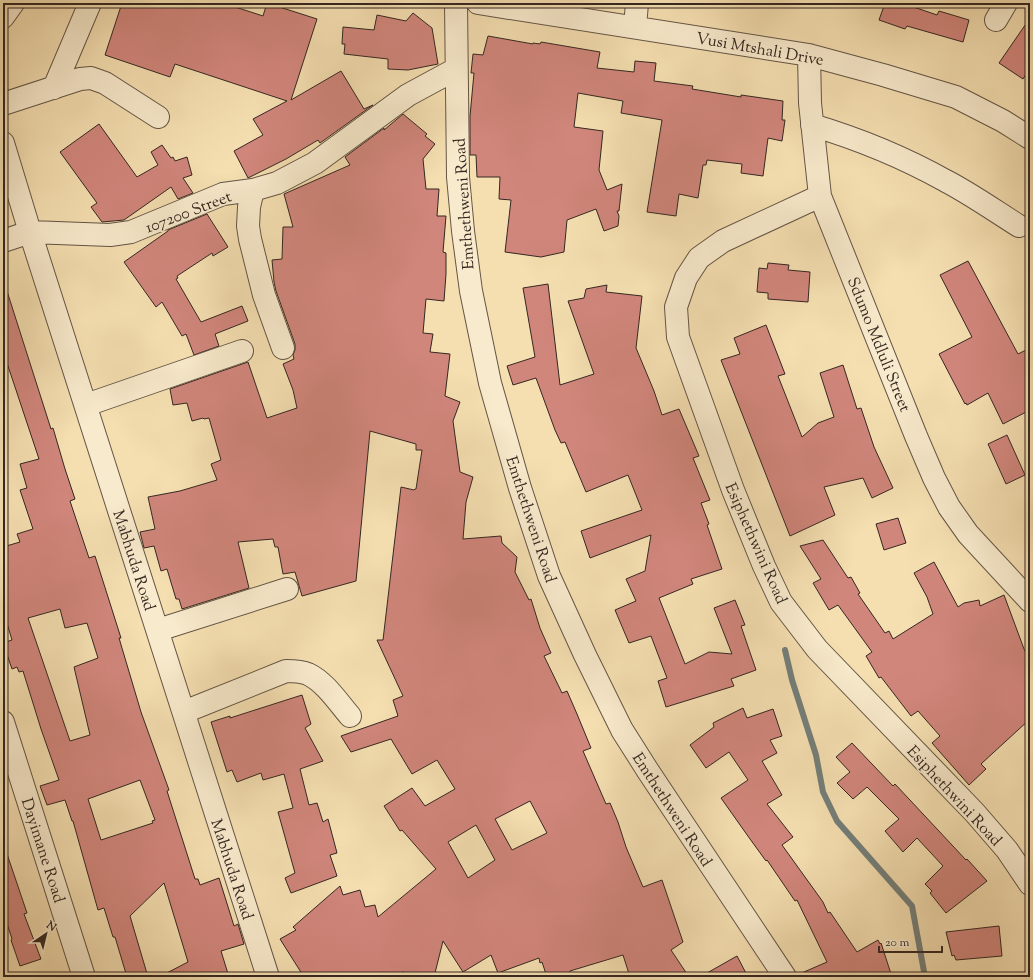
<svg xmlns="http://www.w3.org/2000/svg" width="1033" height="980" font-family="'Sorts Mill Goudy',serif">
  <style>
    .lines { fill: none; stroke-linecap: round; stroke-linejoin: round }
    .stream { stroke: #747f7a; stroke-width: 6 }
    .building { fill: #d1867c; stroke: #342721; fill-rule: evenodd }
    .minor-casing { stroke: #645545; stroke-width: 24 }
    .minor { stroke: #f8eacc; stroke-width: 22 }
    .labels { text-anchor: middle; stroke-width: 3; stroke-linejoin: round; paint-order: stroke }
    .street-label { font-size: 16px; fill: #342721; stroke: #f8eacc }
  </style>
  <rect width="100%" height="100%" fill="#f5dfb1"/>
  <filter id="stains"><feTurbulence type="fractalNoise" baseFrequency=".005" numOctaves="4"/><feColorMatrix values="0 0 0 0 .2 0 0 0 0 .09 0 0 0 0 .02 0 0 0 .5 -.17"/></filter>
  <radialGradient id="worn" r=".72"><stop offset=".6" stop-color="#630" stop-opacity="0"/><stop offset="1" stop-color="#630" stop-opacity=".3"/></radialGradient>
  <g class="lines">
    <!-- stream -->
    <path class="stream" d="M 785,650 L 792,680 L 816,755 L 823,792 L 837,821 L 912,906 L 925,977"/>
  </g>
  <!-- building -->
  <path class="building" d="M 122,3 L 223,3 L 263,16 L 267,3 L 317,19 L 291,100 L 341,71 L 364,109 L 373,105 L 320,143 L 318,140 L 286,159 L 248,178 L 234,151 L 263,135 L 253,119 L 287,101 L 175,64 L 170,77 L 105,55 Z
    M 885,3 L 902,3 L 937,15 L 939,11 L 969,20 L 963,42 L 907,26 L 905,29 L 879,20 Z
    M 413,13 L 432,28 L 438,64 L 408,70 L 388,69 L 388,59 L 344,54 L 345,44 L 342,44 L 343,27 L 374,30 L 377,15 L 406,21 Z
    M 1030,18 L 1030,68 L 1023,79 L 999,63 Z
    M 488,36 L 533,44 L 533,43 L 540,44 L 541,42 L 600,52 L 597,68 L 634,72 L 635,61 L 656,63 L 654,81 L 693,86 L 692,89 L 741,97 L 741,95 L 783,101 L 782,120 L 785,120 L 782,141 L 768,138 L 763,176 L 741,173 L 742,164 L 707,160 L 706,165 L 703,165 L 698,198 L 679,194 L 676,216 L 647,212 L 662,120 L 621,113 L 623,101 L 578,93 L 574,127 L 603,131 L 599,170 L 607,190 L 622,184 L 619,211 L 617,211 L 619,216 L 618,226 L 604,231 L 596,209 L 567,220 L 564,252 L 541,257 L 505,252 L 511,200 L 499,199 L 500,177 L 477,177 L 476,155 L 470,155 L 470,116 L 474,73 L 471,73 L 473,54 L 483,55 Z
    M 403,114 L 427,134 L 425,136 L 435,144 L 423,159 L 426,189 L 439,189 L 437,216 L 446,216 L 443,252 L 446,253 L 446,274 L 444,301 L 426,299 L 423,333 L 433,334 L 430,352 L 450,354 L 445,396 L 460,402 L 453,421 L 460,472 L 473,477 L 466,502 L 463,539 L 501,536 L 502,543 L 517,557 L 515,572 L 529,600 L 531,599 L 540,628 L 551,653 L 544,656 L 562,693 L 567,691 L 577,714 L 591,748 L 583,751 L 606,804 L 610,803 L 618,822 L 626,847 L 643,887 L 662,880 L 683,942 L 671,950 L 689,977 L 630,977 L 623,955 L 570,971 L 571,977 L 547,977 L 542,962 L 540,963 L 539,958 L 498,973 L 491,955 L 463,972 L 443,941 L 434,977 L 424,977 L 402,972 L 403,977 L 304,977 L 280,939 L 296,930 L 293,927 L 340,886 L 343,895 L 360,890 L 365,907 L 375,905 L 378,917 L 436,869 L 402,830 L 400,831 L 384,806 L 412,788 L 425,806 L 455,789 L 437,760 L 412,774 L 391,739 L 351,752 L 341,736 L 398,716 L 393,700 L 403,696 L 377,640 L 383,640 L 401,487 L 414,490 L 415,489 L 416,489 L 422,450 L 416,450 L 416,444 L 370,431 L 356,581 L 302,596 L 295,572 L 283,574 L 278,547 L 275,547 L 273,539 L 238,542 L 249,588 L 182,609 L 179,599 L 176,599 L 167,569 L 161,571 L 154,546 L 144,548 L 140,532 L 155,529 L 148,497 L 180,491 L 217,480 L 211,464 L 221,460 L 209,418 L 204,419 L 203,418 L 192,421 L 187,403 L 173,405 L 170,389 L 248,362 L 267,418 L 297,408 L 293,390 L 283,364 L 294,359 L 293,355 L 295,350 L 295,344 L 276,291 L 274,282 L 272,260 L 282,259 L 283,227 L 293,227 L 284,194 L 350,165 L 345,157 L 384,128 L 384,130 ZM 530,801 L 547,833 L 512,850 L 495,819 ZM 476,825 L 495,860 L 468,878 L 448,842 Z
    M 99,124 L 137,177 L 158,165 L 151,152 L 162,145 L 171,158 L 173,157 L 175,161 L 187,157 L 192,175 L 183,178 L 193,193 L 178,199 L 171,187 L 124,220 L 102,222 L 91,207 L 97,203 L 60,152 Z
    M 207,214 L 228,247 L 213,256 L 212,253 L 177,276 L 178,278 L 176,279 L 201,322 L 242,306 L 248,321 L 215,334 L 219,346 L 194,355 L 186,334 L 182,336 L 162,302 L 156,307 L 124,262 L 168,231 L 168,230 Z
    M 968,261 L 1018,354 L 1030,348 L 1030,410 L 1003,424 L 988,393 L 967,405 L 966,403 L 965,404 L 939,354 L 972,337 L 940,275 Z
    M 768,263 L 789,265 L 788,270 L 810,272 L 808,302 L 768,299 L 768,293 L 757,292 L 759,268 L 767,269 Z
    M 548,284 L 560,385 L 594,374 L 568,301 L 584,298 L 586,289 L 607,285 L 606,292 L 642,296 L 636,348 L 654,391 L 662,415 L 679,409 L 699,456 L 693,458 L 710,500 L 701,503 L 709,524 L 707,525 L 722,569 L 691,579 L 693,584 L 659,598 L 685,664 L 709,652 L 732,654 L 714,608 L 735,600 L 745,625 L 741,626 L 756,670 L 731,679 L 734,686 L 666,707 L 658,681 L 667,678 L 651,636 L 629,643 L 615,610 L 636,601 L 626,579 L 645,571 L 651,535 L 590,558 L 581,531 L 642,510 L 628,475 L 586,492 L 565,442 L 561,443 L 555,430 L 536,378 L 513,385 L 507,366 L 535,357 L 523,288 Z
    M 3,288 L 6,288 L 51,429 L 53,428 L 65,469 L 75,499 L 70,501 L 89,558 L 95,556 L 121,638 L 119,638 L 141,712 L 169,790 L 167,791 L 195,879 L 198,879 L 200,885 L 219,878 L 234,926 L 238,924 L 244,944 L 221,951 L 229,977 L 159,977 L 188,962 L 164,883 L 130,916 L 148,977 L 127,977 L 115,937 L 113,937 L 104,908 L 98,910 L 73,821 L 72,821 L 65,800 L 47,805 L 40,786 L 59,780 L 41,729 L 23,671 L 19,672 L 17,667 L 12,669 L 3,643 L 12,640 L 3,610 L 3,547 L 20,542 L 17,534 L 33,529 L 20,490 L 27,488 L 20,464 L 39,459 L 3,351 ZM 60,609 L 65,628 L 87,623 L 98,658 L 74,667 L 90,735 L 70,741 L 28,618 ZM 140,780 L 155,820 L 152,821 L 153,823 L 101,840 L 88,799 Z
    M 766,325 L 785,374 L 778,376 L 802,437 L 818,423 L 834,417 L 820,373 L 843,365 L 857,409 L 861,408 L 874,447 L 893,488 L 872,498 L 863,478 L 824,487 L 835,515 L 790,536 L 721,360 L 740,354 L 734,338 Z
    M 1007,435 L 1025,475 L 1006,484 L 988,444 Z
    M 898,518 L 906,543 L 884,550 L 876,524 Z
    M 823,540 L 848,578 L 851,577 L 860,593 L 858,594 L 885,633 L 889,631 L 893,639 L 933,614 L 927,597 L 914,573 L 934,562 L 958,607 L 964,603 L 979,600 L 980,606 L 1004,595 L 1024,649 L 1030,660 L 1030,719 L 981,764 L 986,769 L 969,785 L 932,743 L 940,736 L 918,711 L 911,716 L 881,677 L 879,678 L 866,656 L 872,652 L 838,605 L 829,610 L 813,583 L 821,579 L 800,546 Z
    M 302,695 L 311,724 L 305,728 L 323,761 L 300,769 L 309,805 L 317,803 L 323,822 L 328,819 L 337,853 L 330,855 L 337,876 L 291,893 L 285,878 L 295,873 L 278,812 L 293,808 L 284,774 L 263,780 L 261,773 L 237,782 L 232,770 L 227,772 L 211,722 L 230,716 L 230,718 Z
    M 743,708 L 747,718 L 773,709 L 782,736 L 770,740 L 777,753 L 762,761 L 782,795 L 767,804 L 793,837 L 782,845 L 823,902 L 828,913 L 830,912 L 857,952 L 878,940 L 880,944 L 881,943 L 892,977 L 797,977 L 797,975 L 827,962 L 797,900 L 795,901 L 767,860 L 766,861 L 750,839 L 721,798 L 748,780 L 729,752 L 706,768 L 690,745 L 714,727 L 713,723 Z
    M 852,743 L 893,786 L 895,784 L 966,860 L 967,859 L 987,881 L 946,913 L 930,893 L 932,891 L 925,884 L 943,866 L 917,838 L 903,852 L 885,831 L 899,819 L 867,787 L 853,799 L 837,783 L 850,772 L 836,757 Z
    M 6,851 L 27,913 L 24,914 L 41,959 L 20,966 L 11,940 L 12,939 L 3,911 L 3,852 Z
    M 999,926 L 1002,956 L 956,960 L 954,955 L 952,956 L 946,932 Z
    M 737,956 L 748,977 L 700,977 Z"/>
  <g class="lines">
    <!-- minor casing -->
    <g class="minor-casing">
      <path id="minor" d="M 456,3 L 458,177 L 463,231 L 471,291 L 490,383 L 520,488 L 549,576 L 585,655 L 622,730 L 648,771 L 785,977
        M 478,3 L 809,55 L 883,75 L 956,97 L 1003,121 L 1030,138
        M 3,17 L 13,3
        M 996,20 L 1006,3
        M 635,27 L 637,3
        M 809,55 L 810,103 L 820,196 L 916,436 L 934,478 L 949,507 L 968,534 L 1030,601
        M 54,88 L 90,3
        M 3,104 L 80,79 L 91,78 L 105,83 L 158,117
        M 812,125 C 859,139 903,157 946,181 C 971,194 995,211 1019,226
        M 3,143 L 30,232 L 268,977
        M 253,190 L 249,207 L 248,226 L 250,239 L 264,295 L 283,348
        M 820,196 L 723,241 L 699,258 L 686,278 L 676,307 L 678,337 L 733,490 L 764,566 L 781,602 L 817,649 L 975,813 L 1007,850 L 1030,884
        M 3,241 L 30,232 L 110,235 L 131,232 L 223,194 L 253,190 L 277,183 L 315,163 L 408,95 L 456,69
        M 86,405 L 242,351
        M 158,630 L 287,589
        M 184,712 L 286,671 C 293,671 301,671 308,674 C 325,682 338,702 350,716
        M 3,722 L 84,977"/>
    </g>
    <!-- minor -->
    <use href="#minor" class="minor"/>
  </g>
  <g class="labels">
    <!-- street labels -->
    <g class="street-label">
      <text transform="translate(760 48) rotate(10)" y="6">Vusi Mtshali Drive</text>
      <text transform="translate(463 204) rotate(-94)" y="6">Emthethweni Road</text>
      <text transform="translate(188 211) rotate(-21)" y="6">107200 Street</text>
      <text transform="translate(880 344) rotate(68)" y="6">Sdumo Mdluli Street</text>
      <text transform="translate(532 519) rotate(72)" y="6">Emthethweni Road</text>
      <text transform="translate(757 543) rotate(66)" y="6">Esiphethwini Road</text>
      <text transform="translate(135 560) rotate(72)" y="6">Mabhuda Road</text>
      <text transform="translate(955 795) rotate(47)" y="6">Esiphethwini Road</text>
      <text transform="translate(673 809) rotate(57)" y="6">Emthethweni Road</text>
      <text transform="translate(44 850) rotate(72)" y="6">Dayimane Road</text>
      <text transform="translate(233 869) rotate(72)" y="6">Mabhuda Road</text>
    </g>
  </g>
  <!-- margin -->
  <rect width="1033" height="980" fill="none" stroke="#f5dfb1" stroke-width="16"/>
  <rect x="4" y="4" width="1025" height="972" fill="none" stroke="#342721" stroke-width="2"/>
  <rect x="8" y="8" width="1017" height="964" fill="none" stroke="#342721"/>
  <!-- north arrow -->
  <g transform="translate(46 934) rotate(35)" stroke="#f8eacc" stroke-width="3" paint-order="stroke">
  <path d="M0-3L7 15L0 10L-7 15Z" fill="#342721"/>
  <text y="-6" font-size="11" font-weight="bold" text-anchor="middle" fill="#342721">N</text>
  </g>
  <!-- scale -->
  <path d="M879 946v6h63v-6" fill="none" stroke="#342721" stroke-width="2"/>
  <text x="885" y="946" font-size="12" fill="#342721" stroke="#f8eacc" stroke-width="3" paint-order="stroke">20 m</text>
  <rect width="100%" height="100%" filter="url(#stains)"/>
  <rect width="100%" height="100%" fill="url(#worn)"/>
</svg>
